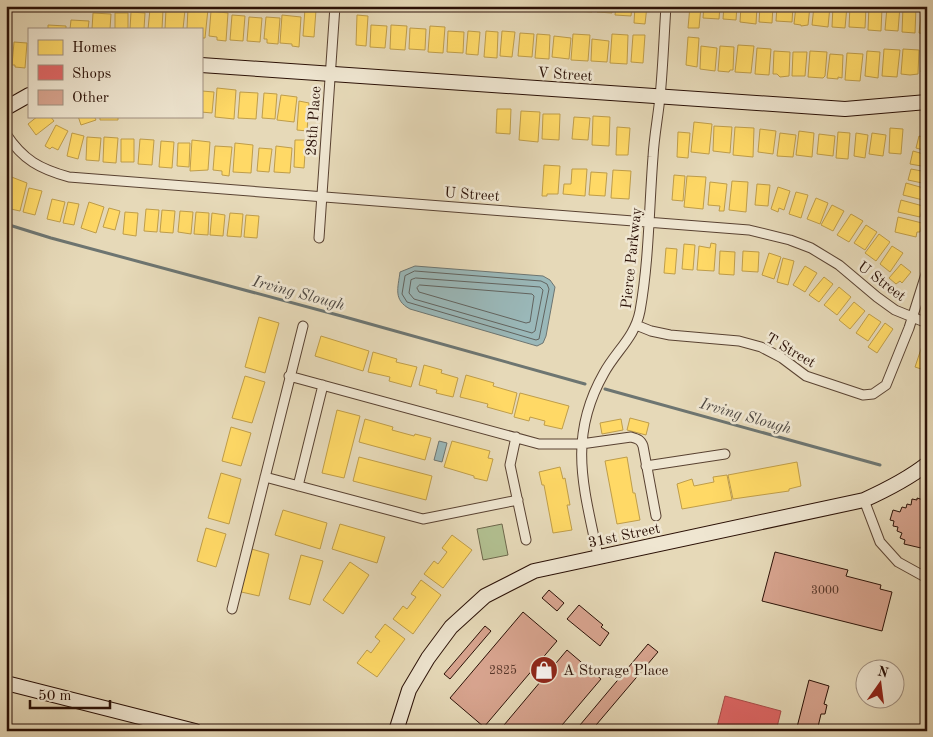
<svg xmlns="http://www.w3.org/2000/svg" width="933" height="737" font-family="'Old Standard TT',serif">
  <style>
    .green { fill: #b2c091; stroke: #6e684c }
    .water { fill: #9ab8b9; stroke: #6d7571 }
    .homes { fill: #ffd966; stroke: #bf9d49 }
    .shops { fill: #e06666; stroke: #a94c49 }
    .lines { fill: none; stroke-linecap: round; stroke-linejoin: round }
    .shore { stroke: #626460; stroke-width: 1 }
    .stream { stroke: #6d7571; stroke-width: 3 }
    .building { fill: #d8a48f; stroke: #2a1006 }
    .street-casing { stroke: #594232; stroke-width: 11 }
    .secondary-casing { stroke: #2a1006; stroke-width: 16 }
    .street { stroke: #efe6d1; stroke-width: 9 }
    .secondary { stroke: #efe6d1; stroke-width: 14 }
    .labels { text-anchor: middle; stroke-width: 5; stroke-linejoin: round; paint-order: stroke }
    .number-label { font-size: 12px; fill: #563528 }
    .street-label { font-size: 15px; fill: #2a1006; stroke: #efe6d1 }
    .poi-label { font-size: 15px; fill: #2a1006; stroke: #efe6d1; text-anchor: start }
    .water-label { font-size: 16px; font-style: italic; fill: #514b45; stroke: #efe6d1 }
  </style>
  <rect width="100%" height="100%" fill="#e6d9b8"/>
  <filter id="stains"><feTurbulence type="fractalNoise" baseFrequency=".004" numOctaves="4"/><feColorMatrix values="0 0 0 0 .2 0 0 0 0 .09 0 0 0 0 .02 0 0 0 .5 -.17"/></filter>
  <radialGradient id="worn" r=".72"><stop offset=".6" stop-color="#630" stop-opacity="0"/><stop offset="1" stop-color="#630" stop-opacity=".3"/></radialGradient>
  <!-- green -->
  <path class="green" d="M 502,524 L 508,555 L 483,560 L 477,529 Z"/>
  <!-- water -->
  <path class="water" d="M 415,266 L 543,276 L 550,280 L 555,287 L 546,336 L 543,343 L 537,346 L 410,309 C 393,300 398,288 400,272 Z
    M 439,441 L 447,443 L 442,462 L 434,460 Z"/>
  <!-- homes -->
  <path class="homes" d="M 557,6 L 573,6 L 573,11 L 557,10 Z
    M 577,6 L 592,6 L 592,12 L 576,11 Z
    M 597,6 L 612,6 L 612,13 L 597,12 Z
    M 616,6 L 632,6 L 631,16 L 615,15 Z
    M 635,6 L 647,6 L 645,24 L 634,23 Z
    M 690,6 L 701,6 L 699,28 L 688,28 Z
    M 704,6 L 720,6 L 719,19 L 703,18 Z
    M 724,6 L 737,6 L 736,20 L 723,19 Z
    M 741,6 L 757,6 L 756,24 L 740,22 Z
    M 760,6 L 773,6 L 772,23 L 759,22 Z
    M 777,6 L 793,6 L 792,22 L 776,21 Z
    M 796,6 L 810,6 L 808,25 L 801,26 L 801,25 L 794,24 Z
    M 814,6 L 830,6 L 828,27 L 812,25 Z
    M 833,6 L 847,6 L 845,28 L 832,27 Z
    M 850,6 L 866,7 L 865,28 L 849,27 Z
    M 869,6 L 879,6 L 882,8 L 881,31 L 868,30 Z
    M 893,6 L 900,6 L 898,31 L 885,30 L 887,7 Z
    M 903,7 L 916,7 L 915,33 L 902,32 Z
    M 188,8 L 208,9 L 205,38 L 201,38 L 201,29 L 187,29 Z
    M 922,8 L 927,8 L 927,34 L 919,33 Z
    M 150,9 L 163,10 L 162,29 L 148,29 Z
    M 166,9 L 185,10 L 183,29 L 165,29 Z
    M 305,9 L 316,10 L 314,37 L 303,36 Z
    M 211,11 L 228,13 L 226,41 L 217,40 L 217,37 L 209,36 Z
    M 131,12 L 145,13 L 144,29 L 130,29 Z
    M 93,13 L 111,14 L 110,29 L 92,29 Z
    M 115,13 L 128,13 L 128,29 L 115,29 Z
    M 232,15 L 245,16 L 243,41 L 230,40 Z
    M 282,15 L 301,17 L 299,47 L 292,46 L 292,44 L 280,43 Z
    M 357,15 L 368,16 L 366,46 L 356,45 Z
    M 249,17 L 262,18 L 260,42 L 247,41 Z
    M 266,17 L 280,18 L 278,44 L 267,43 L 267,39 L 264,39 Z
    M 71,20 L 89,21 L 88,29 L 70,29 Z
    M 48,25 L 66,26 L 66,29 L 48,29 Z
    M 371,25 L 387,26 L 385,48 L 370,47 Z
    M 391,25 L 407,26 L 405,50 L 390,49 Z
    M 430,26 L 445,27 L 443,53 L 428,52 Z
    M 410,28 L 426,29 L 425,50 L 409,49 Z
    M 448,31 L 464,32 L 463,53 L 447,52 Z
    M 468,31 L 480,32 L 478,55 L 466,54 Z
    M 486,31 L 498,32 L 497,58 L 484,57 Z
    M 502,31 L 515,32 L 512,57 L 500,56 Z
    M 520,33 L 534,34 L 532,57 L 518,56 Z
    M 537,34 L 550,35 L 549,59 L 535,58 Z
    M 573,34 L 590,35 L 588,61 L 571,60 Z
    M 612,34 L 628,35 L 627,64 L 610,63 Z
    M 633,35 L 645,35 L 643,63 L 631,62 Z
    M 554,36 L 571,38 L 569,59 L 552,57 Z
    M 688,37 L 699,38 L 697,67 L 686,65 Z
    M 592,39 L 609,41 L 607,62 L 591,61 Z
    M 14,42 L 27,43 L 25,68 L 15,67 L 15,65 L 12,65 Z
    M 738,45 L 754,46 L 751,73 L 735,72 Z
    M 701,46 L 717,48 L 715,71 L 700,69 Z
    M 720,46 L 734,47 L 733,70 L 730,70 L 729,72 L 718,71 Z
    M 757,48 L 771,49 L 769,75 L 755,74 Z
    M 884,49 L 900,50 L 897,77 L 882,76 Z
    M 903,49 L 919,50 L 918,74 L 910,75 L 901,74 Z
    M 923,50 L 927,50 L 927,74 L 921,72 Z
    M 774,51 L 790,52 L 789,76 L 780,77 L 777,74 L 773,74 Z
    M 810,51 L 827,52 L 825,76 L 823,78 L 808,77 Z
    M 867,51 L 880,52 L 878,78 L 865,76 Z
    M 793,52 L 807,52 L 805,76 L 792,76 Z
    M 847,53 L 863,54 L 860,81 L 845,80 Z
    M 830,54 L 843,55 L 842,78 L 838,77 L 838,79 L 827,78 Z
    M 217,88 L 236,90 L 234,119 L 215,117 Z
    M 202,91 L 214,92 L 212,113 L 201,112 Z
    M 240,92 L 258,93 L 256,119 L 238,118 Z
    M 264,93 L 277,94 L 275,119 L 262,118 Z
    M 281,95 L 297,97 L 294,122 L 277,120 Z
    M 299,101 L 309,103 L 307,131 L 297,130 Z
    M 497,109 L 511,109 L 510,134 L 496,133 Z
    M 521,111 L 540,112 L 538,142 L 519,140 Z
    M 543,114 L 560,114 L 559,140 L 542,139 Z
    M 38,116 L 50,116 L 54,121 L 36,135 L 28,124 Z
    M 78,116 L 94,116 L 96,120 L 81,125 Z
    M 100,116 L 118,116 L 118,120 L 100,120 Z
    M 593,116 L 610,117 L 609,146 L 592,145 Z
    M 574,117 L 590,118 L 588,140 L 572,139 Z
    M 694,122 L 712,124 L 709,154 L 691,152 Z
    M 56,125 L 68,131 L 58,150 L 52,147 L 50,149 L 45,146 Z
    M 714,126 L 732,127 L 730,153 L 713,151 Z
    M 617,127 L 630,128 L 628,155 L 616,155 Z
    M 735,127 L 754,128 L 753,157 L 733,155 Z
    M 890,128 L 903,129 L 901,154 L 889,153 Z
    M 760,129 L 776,131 L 773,154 L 758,152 Z
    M 799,131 L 814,133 L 812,157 L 796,155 Z
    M 678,132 L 690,133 L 688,158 L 677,157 Z
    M 838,132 L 850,133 L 848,159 L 836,158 Z
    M 72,133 L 84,136 L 78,159 L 67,156 Z
    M 780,133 L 796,135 L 793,157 L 777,156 Z
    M 856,133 L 868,135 L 865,158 L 854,156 Z
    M 872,133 L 886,135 L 883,156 L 869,154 Z
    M 819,134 L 835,136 L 833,156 L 817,154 Z
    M 919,136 L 927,138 L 927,151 L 916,148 Z
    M 87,137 L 101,138 L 99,161 L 86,160 Z
    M 104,137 L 118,138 L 116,163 L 103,162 Z
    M 121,139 L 134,139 L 134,162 L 121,162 Z
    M 140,139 L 154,140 L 152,165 L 138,164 Z
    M 192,140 L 210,142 L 208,170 L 190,171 Z
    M 295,140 L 306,140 L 304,168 L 294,167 Z
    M 161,141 L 174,142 L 172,168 L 159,167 Z
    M 178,143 L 190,143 L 189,167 L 177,166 Z
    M 235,143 L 253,145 L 251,173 L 233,172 Z
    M 215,146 L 232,147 L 229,176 L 222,175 L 222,171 L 213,170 Z
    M 276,146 L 292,148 L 290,173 L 274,172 Z
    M 259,148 L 272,149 L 269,172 L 257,171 Z
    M 913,151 L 927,155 L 927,167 L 910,164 Z
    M 544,165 L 560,166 L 558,194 L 547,194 L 547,196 L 542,196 Z
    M 572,169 L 587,169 L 585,196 L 563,194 L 564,184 L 571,184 Z
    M 911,169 L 927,172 L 927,184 L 908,180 Z
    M 613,170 L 631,171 L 629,199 L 611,198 Z
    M 591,172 L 607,173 L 605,196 L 589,195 Z
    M 674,175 L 685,176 L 683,201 L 672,200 Z
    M 9,176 L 27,183 L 20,211 L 6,208 L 6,186 Z
    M 687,176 L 706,177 L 703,209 L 684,207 Z
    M 732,181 L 748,182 L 746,212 L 729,210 Z
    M 710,182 L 727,184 L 724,211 L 719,211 L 720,206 L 708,205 Z
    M 906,183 L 927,189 L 927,201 L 903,195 Z
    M 757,184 L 770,185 L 768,206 L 755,205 Z
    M 778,187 L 790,191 L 784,210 L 779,208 L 778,212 L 771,209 Z
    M 29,188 L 42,191 L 35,215 L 23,212 Z
    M 796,192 L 808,195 L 801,218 L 789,214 Z
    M 816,198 L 828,203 L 820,224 L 807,219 Z
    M 52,199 L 65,202 L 60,222 L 47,219 Z
    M 901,200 L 923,206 L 920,217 L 898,212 Z
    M 68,202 L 79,204 L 74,225 L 63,223 Z
    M 89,202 L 104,207 L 96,233 L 81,228 Z
    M 832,205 L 844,211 L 833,231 L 821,225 Z
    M 109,208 L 120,211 L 115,230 L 103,227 Z
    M 146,209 L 159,210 L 157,232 L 144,231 Z
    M 162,210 L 175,211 L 173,233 L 160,232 Z
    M 180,211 L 193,212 L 191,234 L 178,232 Z
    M 125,212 L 138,213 L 136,236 L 123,234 Z
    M 196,212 L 209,213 L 208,235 L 194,234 Z
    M 212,213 L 225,215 L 223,236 L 210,235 Z
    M 230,213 L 243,214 L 241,237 L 227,236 Z
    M 851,214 L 863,221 L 849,242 L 837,235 Z
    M 246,215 L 259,216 L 257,238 L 244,237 Z
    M 898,217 L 922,223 L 920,232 L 917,232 L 916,237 L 895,232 Z
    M 866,225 L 877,232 L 865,250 L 854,243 Z
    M 879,234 L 890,242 L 876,261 L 865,253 Z
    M 711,243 L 716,244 L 714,271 L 697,270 L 699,246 L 710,248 Z
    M 684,244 L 695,245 L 693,270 L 682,269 Z
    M 892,246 L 903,253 L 890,272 L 880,264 Z
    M 666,248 L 677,249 L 675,274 L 664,273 Z
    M 720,251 L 735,252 L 734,275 L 719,274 Z
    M 743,251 L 759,252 L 758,272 L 742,271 Z
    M 769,253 L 781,257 L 774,279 L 762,275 Z
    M 783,258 L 794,261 L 788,285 L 777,282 Z
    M 901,264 L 911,272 L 902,283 L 900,281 L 896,284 L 889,278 Z
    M 805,266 L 817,273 L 805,292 L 793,285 Z
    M 824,277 L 833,284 L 819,302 L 809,295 Z
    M 839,287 L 851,297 L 837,315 L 824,305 Z
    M 854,302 L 865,311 L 850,329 L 839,320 Z
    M 869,314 L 881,322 L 868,341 L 856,333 Z
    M 259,317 L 279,323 L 265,373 L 245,367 Z
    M 885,323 L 893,329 L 877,353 L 868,347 Z
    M 321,336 L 369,351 L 363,371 L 315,356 Z
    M 922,346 L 927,347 L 927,371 L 915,367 Z
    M 373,352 L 397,359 L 396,362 L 417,367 L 411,387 L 389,381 L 390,377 L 368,372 Z
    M 424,365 L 442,370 L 441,373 L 458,378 L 453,397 L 436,393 L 437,390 L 419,385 Z
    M 466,375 L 494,383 L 493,386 L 517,393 L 512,414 L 487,407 L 488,404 L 460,397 Z
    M 245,376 L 265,382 L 252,423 L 232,418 Z
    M 520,393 L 569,406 L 562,429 L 544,425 L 545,421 L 530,417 L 529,421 L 514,417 Z
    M 337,410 L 360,416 L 344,478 L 322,473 Z
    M 630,418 L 649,423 L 646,435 L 627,430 Z
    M 365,419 L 393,427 L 392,430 L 414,436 L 415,434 L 431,438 L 425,460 L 359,442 Z
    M 621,419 L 623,430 L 602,434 L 600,423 Z
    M 231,427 L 251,433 L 241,466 L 222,461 Z
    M 452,441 L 490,451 L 488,458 L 493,459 L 487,481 L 474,478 L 474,476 L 444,467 Z
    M 359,457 L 432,476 L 426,500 L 353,481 Z
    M 627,457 L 633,493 L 635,493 L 640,520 L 617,524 L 605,461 Z
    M 797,462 L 801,486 L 789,489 L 789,491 L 733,499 L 728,475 Z
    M 560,467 L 563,479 L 565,478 L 570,505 L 567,505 L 572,530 L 553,533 L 544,485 L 542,485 L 539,472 Z
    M 221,473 L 241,479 L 229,524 L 208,518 Z
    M 727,475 L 732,500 L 682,509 L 677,484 L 692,479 L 694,486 L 714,482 L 713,477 Z
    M 283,510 L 327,523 L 320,549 L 275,535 Z
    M 340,524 L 385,537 L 377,563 L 332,549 Z
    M 206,528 L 226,534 L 216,567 L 197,561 Z
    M 452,535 L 472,550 L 443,588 L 424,574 L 434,561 L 438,564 L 447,552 L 442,548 Z
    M 248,548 L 269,554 L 259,596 L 237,591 Z
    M 301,555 L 323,561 L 310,605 L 289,599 Z
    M 350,562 L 369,575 L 343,614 L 323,600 Z
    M 421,580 L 441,595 L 413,634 L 393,619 L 403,606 L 407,609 L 416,597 L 411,594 Z
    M 385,624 L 405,639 L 377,677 L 357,663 L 367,650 L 371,653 L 380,641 L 375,637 Z"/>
  <!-- shops -->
  <path class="shops" d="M 725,696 L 781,711 L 776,731 L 716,731 Z"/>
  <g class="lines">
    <!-- shore -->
    <path class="shore" d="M 415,271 L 541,281 L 547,284 L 549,289 L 539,339 L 536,340 L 407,302 L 402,294 L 405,276 Z
      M 416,278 L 540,287 L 543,290 L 535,331 L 532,333 L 414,299 L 409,293 L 411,280 Z
      M 420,285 L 532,294 L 534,296 L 530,322 L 526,323 L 419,292 L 417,288 Z"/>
    <!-- stream -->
    <path class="stream" d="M 6,224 L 51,238 L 345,317 L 585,384
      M 605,389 L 880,465"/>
  </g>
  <!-- building -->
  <path class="building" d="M 917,498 L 927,501 L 927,526 L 921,548 L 904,544 L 905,540 L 900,538 L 902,533 L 897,531 L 898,527 L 893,526 L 894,521 L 890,520 L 893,510 L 900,512 L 902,507 L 906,508 L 907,504 L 911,505 L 912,499 L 917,500 Z
    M 775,552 L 848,570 L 846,576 L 881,585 L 880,589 L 892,592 L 882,631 L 762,601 Z
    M 549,590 L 564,603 L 557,611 L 542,598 Z
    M 579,605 L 603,625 L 601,627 L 609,633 L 600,646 L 567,619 Z
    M 523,612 L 557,641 L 484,727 L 450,698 Z
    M 485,626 L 491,631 L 450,679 L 444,674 Z
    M 648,644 L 658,652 L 591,731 L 586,731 L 580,725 Z
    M 567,650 L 601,679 L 557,731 L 499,731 Z
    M 809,680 L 829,686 L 824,704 L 827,705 L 825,714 L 821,714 L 817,731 L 796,731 Z"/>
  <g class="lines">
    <!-- street casing -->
    <g class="street-casing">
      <path id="street" d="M 6,134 C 23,160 40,169 69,177 L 749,230 L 790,240 L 811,248 L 839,265 L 877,297 L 895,310 L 927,323
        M 319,238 L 335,6
        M 636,325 L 651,331 L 670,335 L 739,341 L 761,347 L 782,358 L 806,376 L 863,395 L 873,394 L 886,385 L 909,328 L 927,271
        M 289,376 L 539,444 L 581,444 L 631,437 C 638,439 641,440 643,446 L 656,516
        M 516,437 L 510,465 L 526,540
        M 646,466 L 725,454
        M 265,477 L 423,519 L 518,500
        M 298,486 L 323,385
        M 864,500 L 880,542 L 898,562 L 927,578
        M 598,556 C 584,488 567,438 604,373 C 616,351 635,337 640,311 C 649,261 649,208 653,157 C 654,137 658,117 660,97 C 663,67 664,36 666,6
        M 232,609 L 303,326"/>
    </g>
    <!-- secondary casing -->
    <g class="secondary-casing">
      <path id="secondary" d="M 201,65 L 845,109 L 927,102
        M 6,108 L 29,95
        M 6,683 L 195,731
        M 396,731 L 409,690 L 428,658 L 451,627 L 485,596 L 534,571 L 864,500 C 886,490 908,479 927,464"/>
    </g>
    <!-- street -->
    <use href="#street" class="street"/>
    <!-- secondary -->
    <use href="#secondary" class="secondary"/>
  </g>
  <!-- icons -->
  <defs>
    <g id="shop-disc" transform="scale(1.4375)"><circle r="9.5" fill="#8f2418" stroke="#efe6d1"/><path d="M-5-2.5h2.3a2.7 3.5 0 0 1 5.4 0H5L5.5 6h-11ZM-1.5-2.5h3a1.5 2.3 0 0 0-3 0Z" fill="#fff"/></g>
  </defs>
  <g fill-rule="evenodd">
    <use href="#shop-disc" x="544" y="670"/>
  </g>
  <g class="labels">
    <!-- number labels -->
    <g class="number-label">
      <text x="825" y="594">3000</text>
      <text x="503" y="674">2825</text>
    </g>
    <!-- street labels -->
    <g class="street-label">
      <text transform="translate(565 74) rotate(4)" y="5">V Street</text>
      <text transform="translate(313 121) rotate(-86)" y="5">28th Place</text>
      <text transform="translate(472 194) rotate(4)" y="5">U Street</text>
      <text transform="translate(631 258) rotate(-84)" y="5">Pierce Parkway</text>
      <text transform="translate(882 281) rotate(37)" y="5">U Street</text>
      <text transform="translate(791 350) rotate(30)" y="5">T Street</text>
      <text transform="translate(624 535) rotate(-12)" y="5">31st Street</text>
    </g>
    <!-- poi labels -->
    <g class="poi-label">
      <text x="563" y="675">A Storage Place</text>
    </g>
    <!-- water labels -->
    <g class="water-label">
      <text transform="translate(299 292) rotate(15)" y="6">Irving Slough</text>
      <text transform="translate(746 415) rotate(16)" y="6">Irving Slough</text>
    </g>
  </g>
  <!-- margin -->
  <rect width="933" height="737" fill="none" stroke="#e6d9b8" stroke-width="25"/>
  <rect x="8" y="8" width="918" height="722" fill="none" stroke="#2a1006" stroke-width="2.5"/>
  <rect x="12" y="12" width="908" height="712" fill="none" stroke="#2a1006"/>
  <!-- legend -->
  <rect x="28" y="28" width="175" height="90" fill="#efe6d1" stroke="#a09080"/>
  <rect x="38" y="40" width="25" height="15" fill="#ffd966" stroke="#a09080"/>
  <text x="72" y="52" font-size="15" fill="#2a1006">Homes</text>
  <rect x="38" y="65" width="25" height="15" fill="#e06666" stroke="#a09080"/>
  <text x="72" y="78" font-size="15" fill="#2a1006">Shops</text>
  <rect x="38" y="90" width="25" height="15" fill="#d8a48f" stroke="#a09080"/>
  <text x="72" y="102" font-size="15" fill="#2a1006">Other</text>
  <!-- north arrow -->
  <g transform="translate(880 684) rotate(14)"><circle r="24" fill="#efe6d1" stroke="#a09080"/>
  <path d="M0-4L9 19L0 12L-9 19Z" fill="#8f2418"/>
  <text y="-8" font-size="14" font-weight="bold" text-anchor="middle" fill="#2a1006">N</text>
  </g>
  <!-- scale -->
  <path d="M30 700v8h80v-8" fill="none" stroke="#2a1006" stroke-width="2.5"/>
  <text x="38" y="700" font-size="15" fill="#2a1006" stroke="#efe6d1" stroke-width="4" paint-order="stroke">50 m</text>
  <rect width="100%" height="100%" filter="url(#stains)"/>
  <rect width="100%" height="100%" fill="url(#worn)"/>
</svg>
